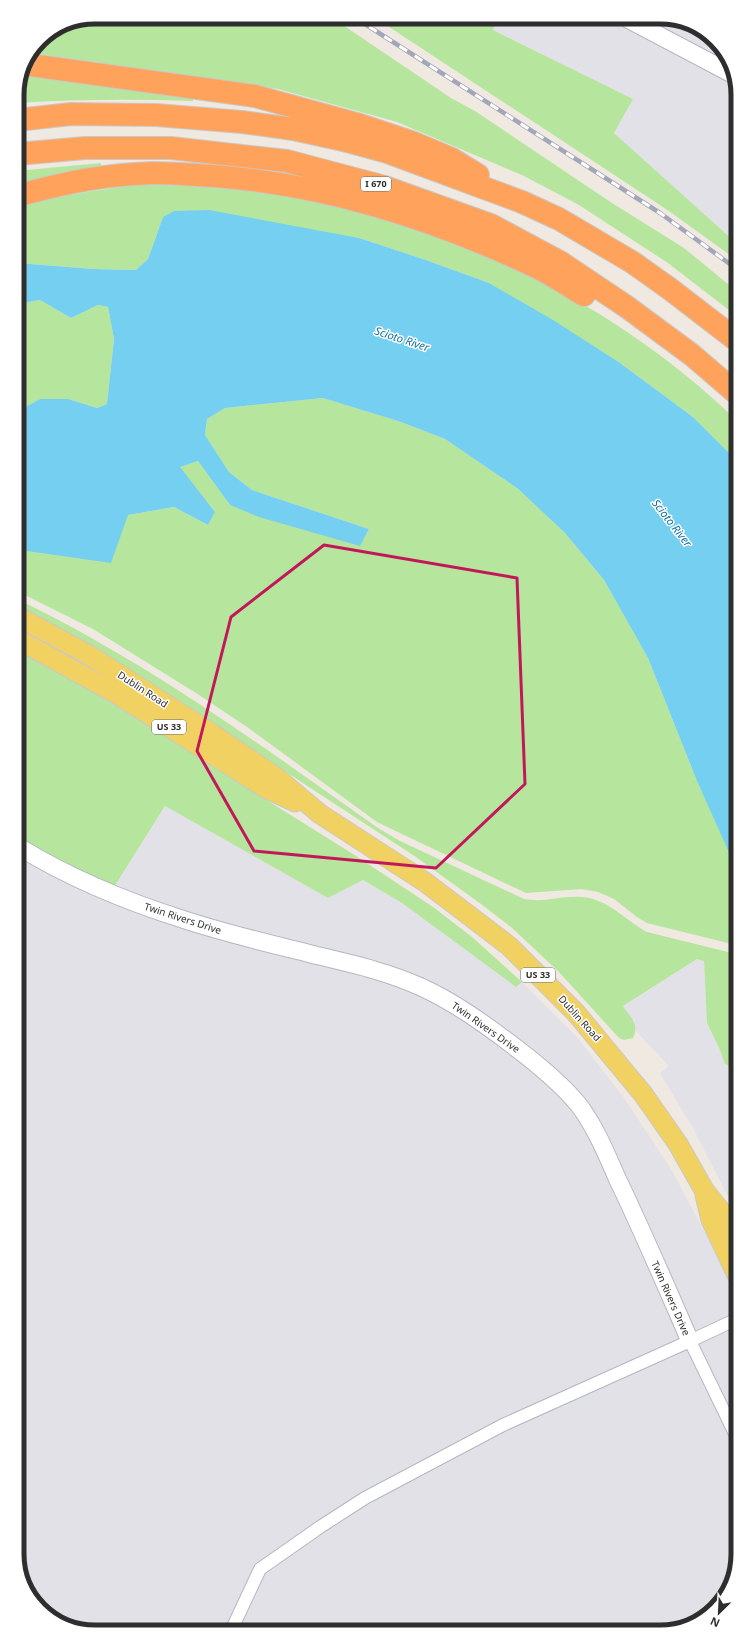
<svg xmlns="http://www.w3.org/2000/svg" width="755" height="1649" font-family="'Noto Sans',sans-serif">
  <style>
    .industrial { fill: #e3e1e8 }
    .green { fill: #b6e59e }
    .water { fill: #75cff0 }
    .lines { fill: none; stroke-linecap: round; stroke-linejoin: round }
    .street-casing { stroke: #b4b7c1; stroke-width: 14 }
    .secondary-casing { stroke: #b4b7c1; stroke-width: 19 }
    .primary-casing { stroke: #c9c9c9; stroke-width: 21 }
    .highway-casing { stroke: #c9c9c9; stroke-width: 24 }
    .street { stroke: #fff; stroke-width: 12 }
    .secondary { stroke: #fff; stroke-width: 17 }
    .primary { stroke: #f2d163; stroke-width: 19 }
    .highway { stroke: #ffa35c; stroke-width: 22 }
    .rail-casing { stroke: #a3a6b8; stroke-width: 4.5 }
    .rail { stroke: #fff; stroke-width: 3; stroke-dasharray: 9; stroke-linecap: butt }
    .marked { fill: none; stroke: #c2185b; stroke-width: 3; stroke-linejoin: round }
    .labels { text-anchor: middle; stroke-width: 3; stroke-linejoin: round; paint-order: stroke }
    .shield { fill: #fff; stroke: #6d6d6d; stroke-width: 1 }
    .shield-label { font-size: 9px; font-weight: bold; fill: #2e2e2e }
    .street-label { font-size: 10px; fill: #2e2e2e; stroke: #fff }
    .water-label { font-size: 11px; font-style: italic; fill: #0d6fa3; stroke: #fff }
    .rim { fill: none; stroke: #2e2e2e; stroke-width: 5 }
  </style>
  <rect width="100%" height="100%" fill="#efe9e1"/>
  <!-- industrial -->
  <path class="industrial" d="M 126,17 L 299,17 L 297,23 L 184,22 Z
    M 499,17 L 666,17 L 708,33 L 734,70 L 734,241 L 614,133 L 633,99 L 493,30 Z
    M 165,806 L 328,898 L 363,880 L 402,903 L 516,987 L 522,982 L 577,1037 L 624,1098 L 671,1169 L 726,1272 L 737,1295 L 738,1555 L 722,1601 L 685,1628 L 89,1632 L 48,1616 L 21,1579 L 19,837 L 57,860 L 114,887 Z
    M 697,959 L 704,961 L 707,1023 L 720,1050 L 725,1064 L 730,1066 L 736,1061 L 737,1214 L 695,1132 L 660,1073 L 669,1066 L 636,1031 L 634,1023 L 623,1007 Z"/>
  <!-- green -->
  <path class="green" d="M 95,17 L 126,17 L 184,22 L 296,23 L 299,17 L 331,17 L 451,98 L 475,111 L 612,203 L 684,248 L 734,289 L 734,314 L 668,263 L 579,205 L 524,176 L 397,122 L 278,89 L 31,53 L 40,40 L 65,23 Z
    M 374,17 L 499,17 L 493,30 L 633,99 L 614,133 L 734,241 L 734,258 L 669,211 Z
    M 21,71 L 193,95 L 193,101 C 134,99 76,99 17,103 L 17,90 Z
    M 101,163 L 101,168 L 17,185 L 17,171 Z
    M 137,185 C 172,185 207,185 242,189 C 422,210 605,293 735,419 L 735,459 L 693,417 L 620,363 L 489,283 L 423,259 L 359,238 L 163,217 L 148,259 L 136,270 L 93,269 L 18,263 L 17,206 C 57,196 96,190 137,185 Z
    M 40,300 L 71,318 L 98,305 L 108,307 L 114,339 L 107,404 L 97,408 L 68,399 L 40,399 L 18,411 L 18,304 Z
    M 323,398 L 401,422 L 445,439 L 517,488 L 565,533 L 604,580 L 648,658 L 697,781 L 736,865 L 736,945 L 647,923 L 637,917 L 614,899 L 598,892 L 582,889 L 526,893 L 377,822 L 247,727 L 196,693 L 93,629 L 19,592 L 18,548 L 27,551 L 128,515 L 174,507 L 208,525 L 215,512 L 179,467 L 198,461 L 230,505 L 360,545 L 369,529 L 252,490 L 229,472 L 205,435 L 207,419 L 225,408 Z
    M 19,600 C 147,662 262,746 378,828 L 400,841 L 524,899 C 546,903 562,895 582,897 C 608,899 625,920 647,932 L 736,954 L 736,961 L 729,970 L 730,1020 L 736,1061 L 730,1066 L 725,1064 L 720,1050 L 707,1023 L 704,961 L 697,959 L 623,1006 C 630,1017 640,1024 633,1038 L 624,1040 L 619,1038 L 559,972 L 511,927 L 481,904 L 416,857 L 107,655 L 19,607 Z
    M 19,651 L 73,679 L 353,854 L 433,907 L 472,937 L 522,982 L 516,987 L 402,903 L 363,880 L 328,898 L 165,806 L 114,887 L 57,860 L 19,837 Z"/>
  <!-- water -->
  <path class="water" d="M 209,210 L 359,238 L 423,259 L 489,283 L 553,320 L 620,363 L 693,417 L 735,459 L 736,868 L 697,781 L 648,658 L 604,580 L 565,533 L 517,488 L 445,439 L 401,422 L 323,398 L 225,408 L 207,419 L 205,435 L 229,472 L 252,490 L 369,529 L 360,546 L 259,517 L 230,505 L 198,461 L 180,467 L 215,512 L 208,525 L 174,507 L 128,515 L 111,563 L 27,551 L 18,548 L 18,411 L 40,399 L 68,399 L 97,408 L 107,404 L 114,339 L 108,307 L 98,305 L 71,318 L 40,300 L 18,304 L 18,263 L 93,269 L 136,270 L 148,259 L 163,217 L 174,211 Z
    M 736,961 L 737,1066 L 730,1020 L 729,970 Z"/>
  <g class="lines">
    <!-- street casing -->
    <g class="street-casing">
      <path id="street" d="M 737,1319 L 690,1341 L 738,1440
        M 721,1602 L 724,1596
        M 231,1631 L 260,1569 L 320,1527 L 365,1498 L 503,1425 L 690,1341"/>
    </g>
    <!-- secondary casing -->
    <g class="secondary-casing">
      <path id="secondary" d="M 624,17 L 734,75
        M 19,847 C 70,878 125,901 182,919 C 224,933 267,943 311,954 C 348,963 386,971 421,987 C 454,1002 483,1023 511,1044 C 535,1062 559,1081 578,1104 C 595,1126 606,1153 617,1178 C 643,1232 666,1286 690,1341"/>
    </g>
    <!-- primary casing -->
    <g class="primary-casing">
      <path id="primary" d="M 19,617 L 89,655 L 211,733 L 276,777 L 320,814 L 425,882 L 509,946 L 576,1013 L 643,1094 L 678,1144 L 704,1190 L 724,1215 L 737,1242
        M 19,640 L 115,693 L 267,789 L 295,802
        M 705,1195 L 711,1220 L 737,1275"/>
    </g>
    <!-- highway casing -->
    <g class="highway-casing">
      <path id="highway" d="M 23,64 L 255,96 L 357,124 L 414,143 L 452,159 L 478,175
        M 17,120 L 71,114 L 156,115 L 242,122 L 293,129 L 343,140 L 387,152 L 522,202 L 559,219 L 632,262 L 670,289 L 735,339
        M 17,154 L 85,148 L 171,148 L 287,161 L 385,187 L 491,225 L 560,262 L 627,307 L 692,355 L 735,392
        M 17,196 C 61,183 108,174 154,173 C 174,173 194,175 214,176 C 327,185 429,217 532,265 C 550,273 567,285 584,295"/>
    </g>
    <!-- street -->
    <use href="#street" class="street"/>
    <!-- secondary -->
    <use href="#secondary" class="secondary"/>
    <!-- primary -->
    <use href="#primary" class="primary"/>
    <!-- highway -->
    <use href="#highway" class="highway"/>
    <!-- rail casing -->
    <g class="rail-casing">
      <path id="rail" d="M 354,17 L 660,213 L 734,267"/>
    </g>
    <!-- rail -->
    <use href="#rail" class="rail"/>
  </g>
  <!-- marked area -->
  <path class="marked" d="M 324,545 L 517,578 L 525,784 L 436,868 L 254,851 L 197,751 L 231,617 Z"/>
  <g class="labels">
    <!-- shield labels -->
    <g class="shield">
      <rect x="361" y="177" width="30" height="14" rx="3"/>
      <rect x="152" y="720" width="34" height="14" rx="3"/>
      <rect x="521" y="968" width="34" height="14" rx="3"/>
    </g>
    <g class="shield-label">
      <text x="376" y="187">I 670</text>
      <text x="169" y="730">US 33</text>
      <text x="538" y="978">US 33</text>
    </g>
    <!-- street labels -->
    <g class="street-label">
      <text transform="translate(143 689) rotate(33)" y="4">Dublin Road</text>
      <text transform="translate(183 918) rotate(18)" y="4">Twin Rivers Drive</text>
      <text transform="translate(580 1018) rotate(48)" y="4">Dublin Road</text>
      <text transform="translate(486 1027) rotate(35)" y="4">Twin Rivers Drive</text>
      <text transform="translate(671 1298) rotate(66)" y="4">Twin Rivers Drive</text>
    </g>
    <!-- water labels -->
    <g class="water-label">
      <text transform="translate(402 339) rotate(18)" y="4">Scioto River</text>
      <text transform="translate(672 523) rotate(52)" y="4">Scioto River</text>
    </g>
  </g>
  <!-- crop -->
  <path d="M0 0H755V1649H0ZM95 24H660A71 71 0 0 1 731 95V1554A71 71 0 0 1 660 1625H95A71 71 0 0 1 24 1554V95A71 71 0 0 1 95 24Z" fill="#fff" fill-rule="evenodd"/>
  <path class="rim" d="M95 24H660A71 71 0 0 1 731 95V1554A71 71 0 0 1 660 1625H95A71 71 0 0 1 24 1554V95A71 71 0 0 1 95 24Z"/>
  <!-- north arrow -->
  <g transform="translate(719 1613) rotate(204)" stroke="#ffffff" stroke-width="3" paint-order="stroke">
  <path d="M0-3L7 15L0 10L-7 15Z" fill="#2e2e2e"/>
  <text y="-6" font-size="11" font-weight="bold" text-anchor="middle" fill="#2e2e2e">N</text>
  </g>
</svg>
